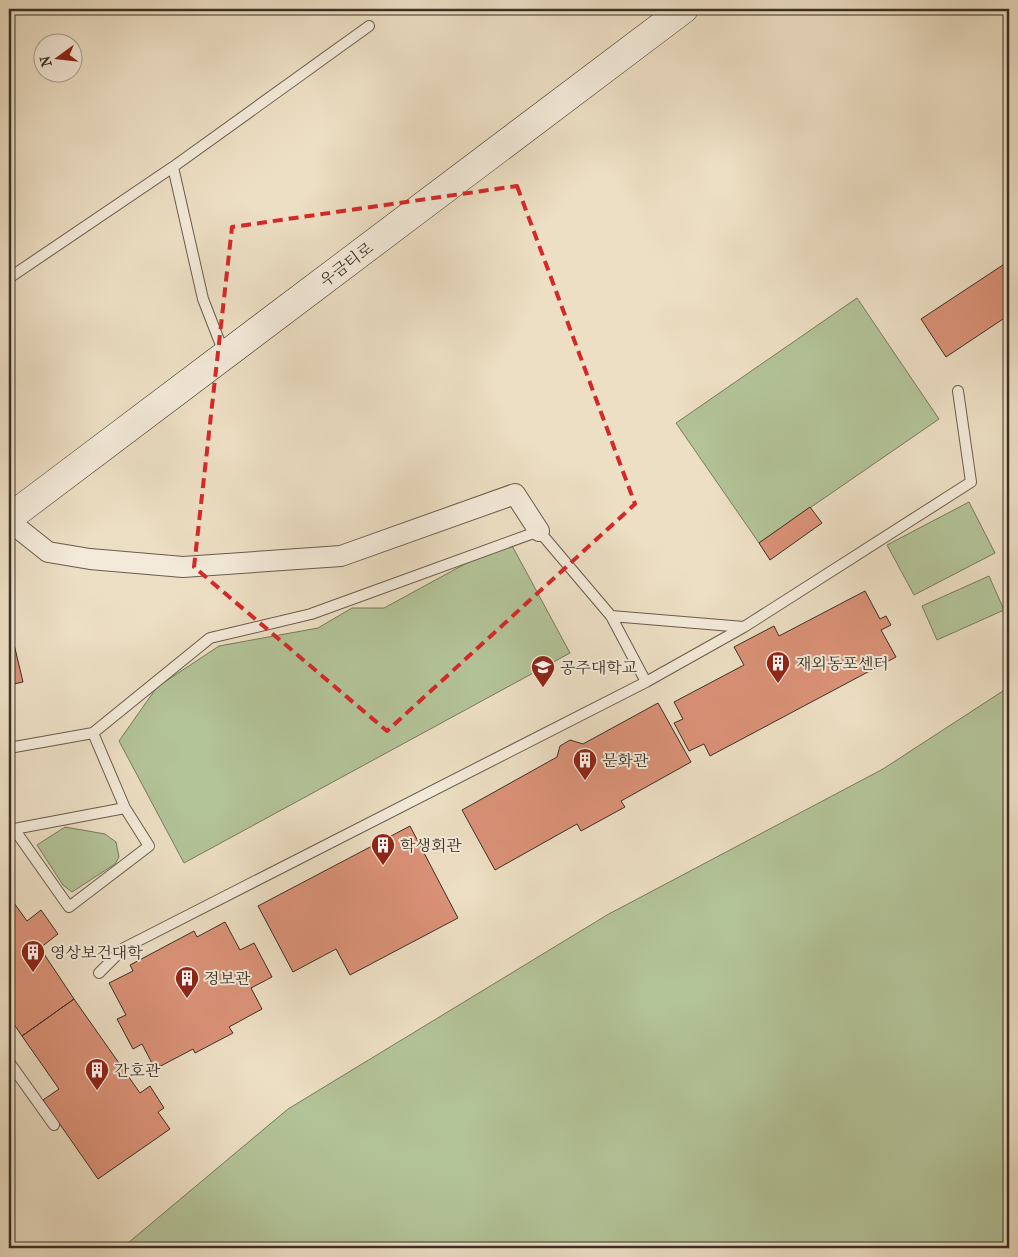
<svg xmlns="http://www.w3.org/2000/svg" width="1018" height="1257" font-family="'IM FELL French Canon','Noto Serif KR',serif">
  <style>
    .green { fill: #b3c398; stroke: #777a5e }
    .building { fill: #db9278; stroke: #3b3024 }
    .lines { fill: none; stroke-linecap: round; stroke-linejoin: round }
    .service-casing { stroke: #685c4c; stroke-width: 12 }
    .minor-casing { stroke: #685c4c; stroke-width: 22 }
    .secondary-casing { stroke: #3b3024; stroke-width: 29 }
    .service { stroke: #f3ead9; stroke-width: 10 }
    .minor { stroke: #f3ead9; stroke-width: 20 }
    .secondary { stroke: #f3ead9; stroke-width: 28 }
    .marked { fill: none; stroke: #d62828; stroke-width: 4; stroke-dasharray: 10 6; stroke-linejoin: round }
    .labels { text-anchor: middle; stroke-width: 4; stroke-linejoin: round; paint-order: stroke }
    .street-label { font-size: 16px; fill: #3b3024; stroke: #f3ead9 }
    .poi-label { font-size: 16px; fill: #3b3024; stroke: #f3ead9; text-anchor: start }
  </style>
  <rect width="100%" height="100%" fill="#eddfc4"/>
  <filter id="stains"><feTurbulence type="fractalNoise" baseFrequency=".004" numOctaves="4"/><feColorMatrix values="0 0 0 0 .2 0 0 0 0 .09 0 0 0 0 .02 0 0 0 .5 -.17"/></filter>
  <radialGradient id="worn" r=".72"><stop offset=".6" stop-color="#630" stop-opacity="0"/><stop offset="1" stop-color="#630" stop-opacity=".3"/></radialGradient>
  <!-- green -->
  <path class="green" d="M 857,298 L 939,419 L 759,543 L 676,423 Z
    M 969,502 L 995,553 L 914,595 L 887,545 Z
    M 509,540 L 570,653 L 184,863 L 119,741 L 157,687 L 219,646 L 318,628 L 352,608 L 384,608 Z
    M 989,576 L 1004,610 L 937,640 L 922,606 Z
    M 1009,687 L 1009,1248 L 122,1248 L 288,1109 L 607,915 L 883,769 Z
    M 65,827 L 105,834 L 116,842 L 119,857 L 115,864 L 72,892 L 63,885 L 37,845 Z"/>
  <!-- building -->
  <path class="building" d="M 1009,261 L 1009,315 L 946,357 L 921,319 Z
    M 810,507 L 822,523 L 770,560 L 759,543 Z
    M 865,591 L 880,619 L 886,616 L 891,625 L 881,630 L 896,657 L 710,756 L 704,744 L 689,751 L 674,723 L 683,719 L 674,702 L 744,665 L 734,647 L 774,626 L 779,636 Z
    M 13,640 L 23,682 L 9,685 L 9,641 Z
    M 658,703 L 691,762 L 621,801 L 625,807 L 581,831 L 577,824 L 495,870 L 462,810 L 557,757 L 560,746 L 570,740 L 583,744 Z
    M 410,826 L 458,918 L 350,975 L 336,949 L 293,972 L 258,906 Z
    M 9,896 L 27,921 L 41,910 L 58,934 L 40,948 L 74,999 L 22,1036 L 9,1017 Z
    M 225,922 L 240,950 L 254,943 L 272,977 L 251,988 L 262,1009 L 229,1027 L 233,1033 L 195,1053 L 193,1049 L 155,1069 L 142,1044 L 133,1049 L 117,1019 L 126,1015 L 109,983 L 133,971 L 130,965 L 194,931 L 197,937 Z
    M 74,999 L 140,1093 L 150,1086 L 164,1108 L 158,1112 L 170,1129 L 98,1179 L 43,1100 L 59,1089 L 22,1036 Z"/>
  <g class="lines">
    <!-- service casing -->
    <g class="service-casing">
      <path id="service" d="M 173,167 L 203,299 L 224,353
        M 9,278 L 173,167 L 369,26
        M 611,616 L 646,682 L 744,627
        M 9,748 L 93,733 L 210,638 L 311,614 L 539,531 L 611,616 L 744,627 L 971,482 L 958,391
        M 14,829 L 125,808
        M 9,831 L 14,829 L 69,907 L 149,846 L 125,808 L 93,733
        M 99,973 L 124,948 L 646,682
        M 9,1062 L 54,1125"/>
    </g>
    <!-- minor casing -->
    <g class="minor-casing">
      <path id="minor" d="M 9,521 L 48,552 L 90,559 L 183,567 L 341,556 L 515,494 L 539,531"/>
    </g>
    <!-- secondary casing -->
    <g class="secondary-casing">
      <path id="secondary" d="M 9,518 L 684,9"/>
    </g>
    <!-- service -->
    <use href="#service" class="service"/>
    <!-- minor -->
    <use href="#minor" class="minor"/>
    <!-- secondary -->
    <use href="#secondary" class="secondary"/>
  </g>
  <!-- marked area -->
  <path class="marked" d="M 517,186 L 635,504 L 387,731 L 194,567 L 232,227 Z"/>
  <!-- icons -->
  <defs>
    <g id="building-pin" transform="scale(1.25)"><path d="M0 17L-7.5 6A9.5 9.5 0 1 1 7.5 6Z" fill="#8f2418" stroke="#f3ead9"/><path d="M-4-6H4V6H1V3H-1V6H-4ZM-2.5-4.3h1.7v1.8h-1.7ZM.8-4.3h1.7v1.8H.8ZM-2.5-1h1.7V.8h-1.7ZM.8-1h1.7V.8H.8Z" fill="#fff"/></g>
    <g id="university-pin" transform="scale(1.25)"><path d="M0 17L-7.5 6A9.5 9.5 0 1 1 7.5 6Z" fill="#8f2418" stroke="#f3ead9"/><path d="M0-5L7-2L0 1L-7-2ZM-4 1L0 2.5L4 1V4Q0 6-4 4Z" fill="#fff"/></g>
  </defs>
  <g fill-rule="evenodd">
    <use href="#building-pin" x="778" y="663"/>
    <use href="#university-pin" x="543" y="667"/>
    <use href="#building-pin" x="585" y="760"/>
    <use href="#building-pin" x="383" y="845"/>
    <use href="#building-pin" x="33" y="952"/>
    <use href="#building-pin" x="187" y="978"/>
    <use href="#building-pin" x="97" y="1070"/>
  </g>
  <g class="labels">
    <!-- street labels -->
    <g class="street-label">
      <text transform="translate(346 264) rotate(-37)" y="6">우금티로</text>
    </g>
    <!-- poi labels -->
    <g class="poi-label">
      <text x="796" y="669">재외동포센터</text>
      <text x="560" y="673">공주대학교</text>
      <text x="602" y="766">문화관</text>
      <text x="400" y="851">학생회관</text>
      <text x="50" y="958">영상보건대학</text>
      <text x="204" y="984">정보관</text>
      <text x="114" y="1076">간호관</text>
    </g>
  </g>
  <!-- margin -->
  <rect width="1018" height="1257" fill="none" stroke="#eddfc4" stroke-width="30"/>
  <rect x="10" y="10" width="998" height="1237" fill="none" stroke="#3b3024" stroke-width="2.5"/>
  <rect x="15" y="15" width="988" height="1227" fill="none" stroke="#3b3024"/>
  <!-- north arrow -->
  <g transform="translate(58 58) rotate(255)"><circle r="24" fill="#f3ead9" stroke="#a9a091"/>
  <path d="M0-4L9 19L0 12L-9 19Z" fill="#8f2418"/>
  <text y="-8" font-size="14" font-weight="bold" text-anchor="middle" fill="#3b3024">N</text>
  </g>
  <rect width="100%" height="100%" filter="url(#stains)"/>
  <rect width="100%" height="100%" fill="url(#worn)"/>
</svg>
